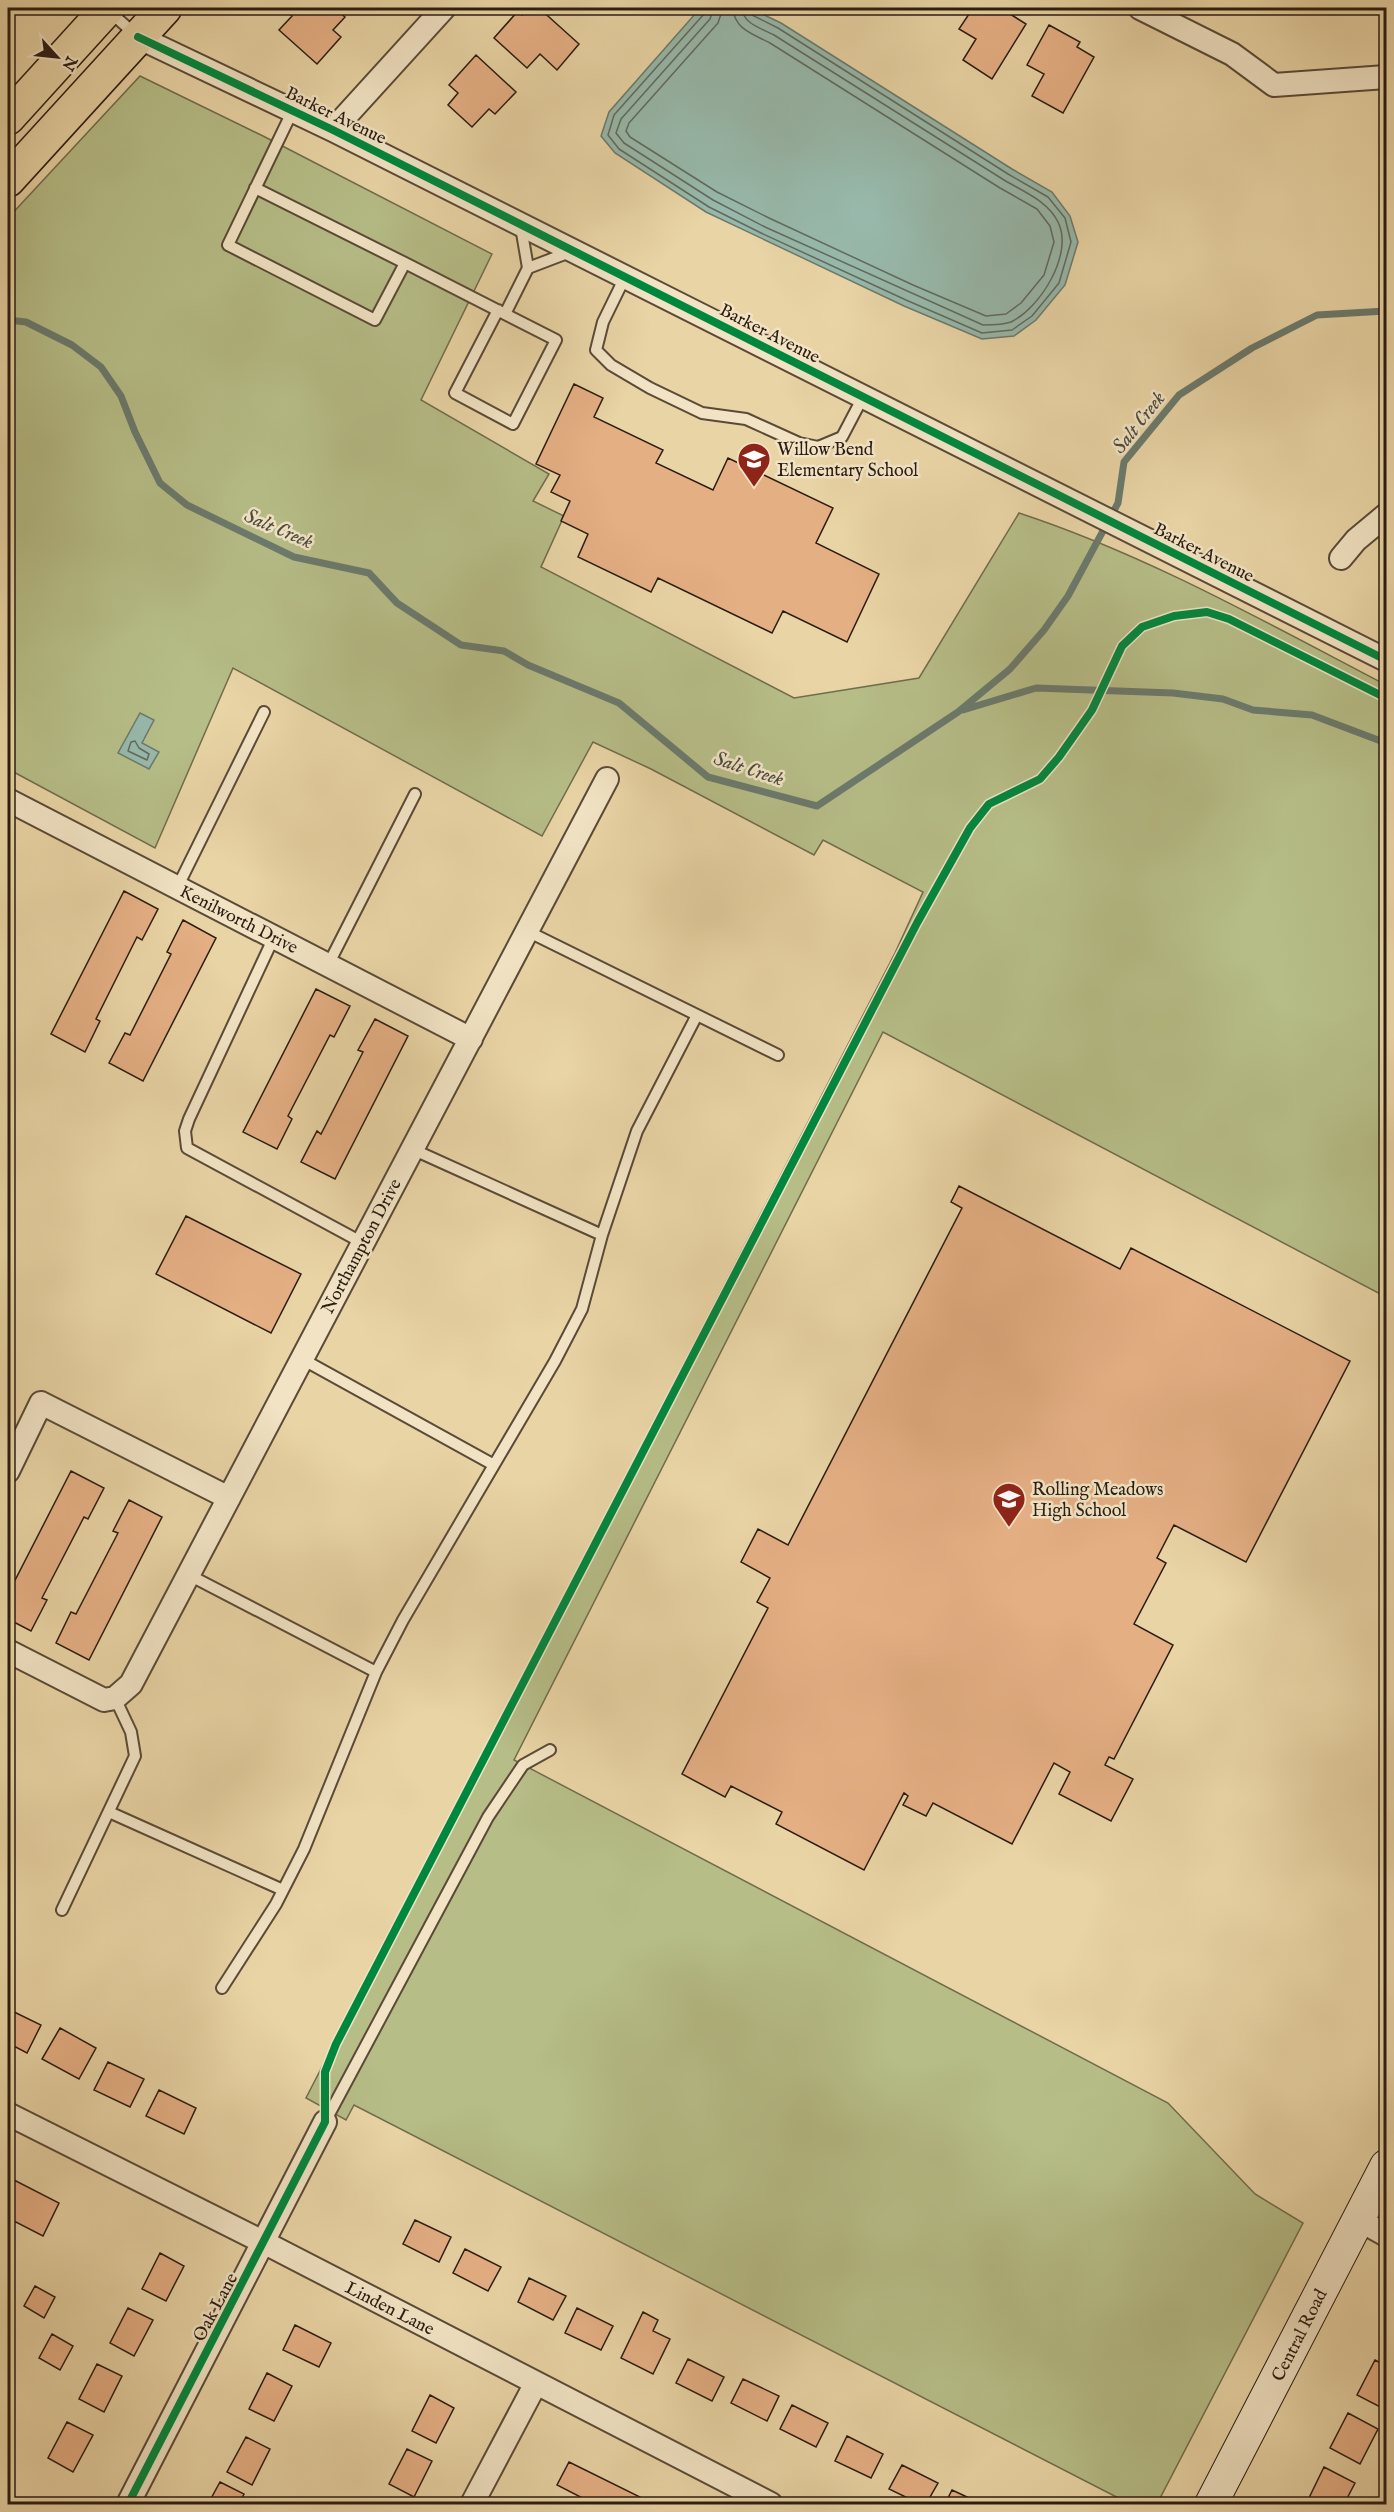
<svg xmlns="http://www.w3.org/2000/svg" width="1394" height="2512" font-family="'IM FELL English',serif">
  <style>
    .green { fill: #b6bd87; stroke: #706c4c; stroke-width: 1.5 }
    .water { fill: #97b8aa; stroke: #6b7a6d; stroke-width: 1.5 }
    .lines { fill: none; stroke-linecap: round; stroke-linejoin: round }
    .shore { stroke: #606a5e; stroke-width: 1.5 }
    .stream { stroke: #6b7a6d; stroke-width: 7 }
    .building { fill: #e5af84; stroke: #2a1c12; stroke-width: 1.5 }
    .lane-casing { stroke: #5a4a37; stroke-width: 14 }
    .street-casing { stroke: #5a4a37; stroke-width: 26 }
    .secondary-casing { stroke: #2a1c12; stroke-width: 34 }
    .primary-casing { stroke: #2a1c12; stroke-width: 36 }
    .lane { stroke: #f1e3c4; stroke-width: 10 }
    .street { stroke: #f1e3c4; stroke-width: 22 }
    .secondary { stroke: #f1e3c4; stroke-width: 32 }
    .primary { stroke: #e9d4a5; stroke-width: 33 }
    .cycleway-casing { stroke: #f1e3c4; stroke-width: 11 }
    .cycleway { stroke: #00873e; stroke-width: 8 }
    .labels { text-anchor: middle; stroke-width: 5; stroke-linejoin: round; paint-order: stroke }
    .street-label { font-size: 18px; fill: #2a1c12; stroke: #f1e3c4 }
    .poi-label { font-size: 18px; fill: #2a1c12; stroke: #f1e3c4; text-anchor: start }
    .water-label { font-size: 20px; font-style: italic; fill: #4b4b40; stroke: #f1e3c4 }
  </style>
  <rect width="100%" height="100%" fill="#e9d4a5"/>
  <filter id="stains"><feTurbulence type="fractalNoise" baseFrequency=".00333" numOctaves="4"/><feColorMatrix values="0 0 0 0 .2 0 0 0 0 .09 0 0 0 0 .02 0 0 0 .5 -.17"/></filter>
  <radialGradient id="worn" r=".72"><stop offset=".6" stop-color="#630" stop-opacity="0"/><stop offset="1" stop-color="#630" stop-opacity=".3"/></radialGradient>
  <!-- green -->
  <path class="green" d="M 140,76 L 263,136 L 492,254 L 421,400 L 549,474 L 533,501 L 564,516 L 541,567 L 794,698 L 919,678 L 1019,513 C 1147,555 1267,623 1386,685 L 1386,1297 L 883,1032 L 514,1760 L 1168,2103 L 1255,2194 L 1303,2223 L 1157,2504 L 1130,2504 L 354,2105 L 346,2120 L 306,2098 L 895,953 L 923,892 L 823,840 L 814,855 L 651,769 L 593,742 L 542,836 L 233,668 L 155,848 L 8,769 L 8,218 Z"/>
  <!-- water -->
  <path class="water" d="M 704,8 L 750,8 L 781,23 L 1012,169 L 1052,192 L 1070,216 L 1078,242 L 1065,285 L 1036,320 L 1014,336 L 982,339 L 904,306 L 706,212 L 615,153 L 601,136 L 609,112 L 695,14 Z
    M 140,713 L 154,720 L 142,743 L 159,752 L 149,769 L 118,753 Z"/>
  <g class="lines">
    <!-- shore -->
    <path class="shore" d="M 706,8 L 704,14 L 614,115 L 608,135 L 619,149 L 709,207 L 761,233 L 906,300 L 982,333 L 1012,330 L 1032,316 L 1059,283 L 1071,242 L 1065,218 L 1048,197 L 1008,174 L 778,28 L 752,15 L 749,8
      M 714,8 L 710,19 L 621,119 L 616,133 L 624,143 L 713,200 L 765,227 L 983,325 C 991,325 1003,325 1011,322 C 1040,308 1074,254 1058,222 C 1048,201 1024,192 1004,180 L 774,35 C 761,28 743,24 742,8
      M 723,8 L 718,23 L 629,123 L 626,131 L 630,137 L 717,192 L 769,218 L 913,285 L 986,316 L 1006,314 L 1021,303 L 1044,275 L 1054,242 L 1050,226 L 1037,209 L 1000,188 L 770,43 C 753,34 734,29 733,8
      M 135,741 L 139,748 L 149,754 L 147,760 L 128,751 L 131,742 Z"/>
    <!-- stream -->
    <path class="stream" d="M 8,320 L 26,322 L 72,345 L 101,367 L 121,396 L 135,432 L 160,483 L 187,505 L 294,557 L 369,573 L 397,603 L 461,645 L 504,651 L 528,665 L 619,703 L 708,777 L 817,806 L 958,712 L 1010,669 L 1044,630 L 1068,596 L 1118,503 L 1124,462 L 1179,395 L 1252,348 L 1317,315 L 1386,311
      M 963,710 L 1036,688 L 1173,693 L 1223,699 L 1253,710 L 1312,715 L 1386,743"/>
  </g>
  <!-- building -->
  <path class="building" d="M 283,8 L 334,8 L 345,17 L 333,30 L 341,37 L 317,64 L 279,30 L 292,16 Z
    M 528,8 L 539,8 L 579,44 L 557,70 L 540,54 L 527,68 L 494,38 L 518,11 L 522,15 Z
    M 973,8 L 1012,8 L 1013,9 L 1010,14 L 1026,24 L 992,79 L 963,60 L 976,39 L 959,29 Z
    M 1049,25 L 1080,42 L 1077,47 L 1094,57 L 1063,113 L 1032,96 L 1044,74 L 1027,65 Z
    M 476,55 L 516,92 L 495,114 L 489,109 L 472,127 L 448,105 L 458,93 L 449,85 Z
    M 574,384 L 603,398 L 594,417 L 663,450 L 656,463 L 713,490 L 728,458 L 833,508 L 816,543 L 879,574 L 847,642 L 783,611 L 772,633 L 658,578 L 651,592 L 578,557 L 588,534 L 561,521 L 570,501 L 551,492 L 560,475 L 536,464 Z
    M 124,891 L 158,909 L 142,940 L 137,937 L 96,1019 L 100,1021 L 85,1052 L 51,1034 Z
    M 183,920 L 216,938 L 143,1081 L 109,1063 L 125,1033 L 130,1035 L 171,954 L 167,952 Z
    M 316,989 L 350,1006 L 334,1037 L 330,1035 L 288,1116 L 292,1119 L 277,1149 L 243,1132 Z
    M 375,1019 L 408,1036 L 335,1179 L 301,1162 L 317,1131 L 321,1134 L 363,1052 L 358,1050 Z
    M 959,1186 L 1120,1269 L 1131,1248 L 1350,1361 L 1246,1562 L 1174,1525 L 1157,1558 L 1166,1563 L 1134,1624 L 1173,1645 L 1114,1759 L 1109,1757 L 1105,1765 L 1133,1779 L 1111,1821 L 1059,1794 L 1070,1772 L 1054,1763 L 1012,1844 L 933,1803 L 926,1816 L 903,1805 L 908,1796 L 904,1793 L 864,1870 L 776,1824 L 782,1812 L 731,1786 L 725,1797 L 682,1774 L 768,1608 L 757,1602 L 770,1578 L 741,1562 L 758,1529 L 788,1545 L 962,1208 L 951,1202 Z
    M 186,1216 L 301,1274 L 271,1333 L 156,1274 Z
    M 71,1471 L 104,1488 L 88,1519 L 84,1517 L 42,1598 L 47,1600 L 31,1631 L 8,1619 L 8,1594 Z
    M 129,1500 L 162,1517 L 89,1660 L 56,1643 L 71,1612 L 76,1614 L 118,1533 L 113,1531 Z
    M 8,2009 L 41,2025 L 27,2053 L 8,2043 Z
    M 60,2028 L 96,2048 L 79,2079 L 42,2059 Z
    M 108,2062 L 144,2079 L 130,2107 L 94,2090 Z
    M 159,2090 L 196,2108 L 184,2134 L 146,2116 Z
    M 14,2180 L 59,2203 L 43,2236 L 14,2221 L 11,2227 L 8,2225 L 8,2192 Z
    M 415,2220 L 451,2237 L 439,2262 L 403,2244 Z
    M 465,2249 L 501,2267 L 488,2291 L 453,2273 Z
    M 160,2253 L 184,2266 L 166,2301 L 142,2289 Z
    M 529,2278 L 566,2296 L 553,2320 L 518,2302 Z
    M 35,2286 L 55,2297 L 44,2318 L 24,2306 Z
    M 128,2308 L 153,2320 L 134,2356 L 110,2343 Z
    M 577,2308 L 613,2326 L 601,2350 L 565,2333 Z
    M 643,2312 L 658,2320 L 653,2331 L 670,2339 L 653,2374 L 621,2358 Z
    M 295,2325 L 331,2343 L 319,2367 L 283,2350 Z
    M 52,2334 L 73,2346 L 60,2370 L 39,2358 Z
    M 688,2359 L 724,2377 L 712,2401 L 676,2383 Z
    M 1375,2360 L 1386,2366 L 1386,2410 L 1357,2395 Z
    M 97,2364 L 122,2376 L 104,2412 L 79,2399 Z
    M 267,2373 L 292,2386 L 274,2421 L 249,2409 Z
    M 743,2379 L 779,2396 L 767,2421 L 731,2403 Z
    M 430,2395 L 454,2408 L 436,2443 L 412,2431 Z
    M 792,2405 L 828,2423 L 816,2447 L 780,2429 Z
    M 1348,2413 L 1378,2429 L 1360,2464 L 1330,2448 Z
    M 67,2422 L 93,2435 L 73,2472 L 48,2458 Z
    M 847,2436 L 883,2454 L 871,2478 L 835,2461 Z
    M 246,2437 L 270,2449 L 252,2485 L 227,2472 Z
    M 407,2449 L 432,2461 L 414,2497 L 389,2484 Z
    M 569,2462 L 640,2497 L 636,2504 L 594,2504 L 557,2485 Z
    M 902,2465 L 938,2483 L 926,2504 L 920,2504 L 889,2489 Z
    M 1324,2467 L 1355,2483 L 1344,2504 L 1310,2504 L 1307,2502 Z
    M 220,2482 L 244,2494 L 239,2504 L 208,2504 Z
    M 952,2490 L 982,2504 L 945,2504 Z"/>
  <g class="lines">
    <!-- lane casing -->
    <g class="lane-casing">
      <path id="lane" d="M 110,12 L 136,35
        M 293,110 L 228,245 L 375,320 L 405,263 L 556,340 L 513,424 L 455,393 L 498,310
        M 255,188 L 405,263
        M 528,268 L 570,252
        M 625,277 L 603,322 L 596,350 L 611,365 L 650,388 L 702,413 L 746,419 L 799,443 L 818,447 L 842,437 L 863,397
        M 505,314 L 528,268 L 521,227
        M 177,888 L 264,712
        M 527,931 L 778,1055
        M 274,937 L 189,1119 L 185,1131 L 187,1148 L 363,1243
        M 328,965 L 415,794
        M 412,1149 L 602,1235
        M 302,1359 L 494,1465
        M 189,1575 L 376,1672
        M 109,1812 L 283,1890
        M 62,1910 L 135,1756 L 131,1732 L 115,1698
        M 222,1988 L 276,1904 L 304,1849 L 376,1672 L 403,1620 L 555,1361 L 582,1309 L 602,1235 L 637,1131 L 697,1015
        M 325,2122 L 488,1817 L 523,1765 L 550,1750"/>
    </g>
    <!-- street casing -->
    <g class="street-casing">
      <path id="street" d="M 1140,8 L 1232,54 L 1274,85 L 1386,77
        M 138,37 L 333,130 L 1386,660
        M 333,130 L 444,8
        M 1341,558 L 1356,540 L 1386,515
        M 8,800 L 471,1039
        M 8,1471 L 41,1403 L 229,1498
        M 8,1651 L 104,1700 L 115,1698 L 131,1684 L 607,779
        M 8,2114 L 265,2243 L 771,2504
        M 1359,2220 L 1386,2235
        M 128,2504 L 325,2122
        M 472,2504 L 536,2383"/>
    </g>
    <!-- secondary casing -->
    <g class="secondary-casing">
      <path id="secondary" d="M 1211,2504 L 1386,2166"/>
    </g>
    <!-- primary casing -->
    <g class="primary-casing">
      <path id="primary" d="M 8,118 L 108,8
        M 8,180 L 165,8"/>
    </g>
    <!-- lane -->
    <use href="#lane" class="lane"/>
    <!-- street -->
    <use href="#street" class="street"/>
    <!-- secondary -->
    <use href="#secondary" class="secondary"/>
    <!-- primary -->
    <use href="#primary" class="primary"/>
    <!-- cycleway casing -->
    <g class="cycleway-casing">
      <path id="cycleway" d="M 138,37 L 333,130 L 1386,660
        M 128,2504 L 325,2122 L 325,2072 L 336,2044 L 917,923 L 970,828 L 989,804 L 1040,779 L 1059,757 L 1092,710 L 1122,646 L 1142,627 L 1174,616 L 1207,612 L 1229,619 L 1386,698"/>
    </g>
    <!-- cycleway -->
    <use href="#cycleway" class="cycleway"/>
  </g>
  <!-- icons -->
  <defs>
    <g id="school-pin" transform="scale(1.725)"><path d="M0 17L-7.5 6A9.5 9.5 0 1 1 7.5 6Z" fill="#8f2418" stroke="#f1e3c4"/><path d="M0-5L7-2L0 1L-7-2ZM-4 1L0 2.5L4 1V4Q0 6-4 4Z" fill="#fff"/></g>
  </defs>
  <g fill-rule="evenodd">
    <use href="#school-pin" x="754" y="459"/>
    <use href="#school-pin" x="1009" y="1499"/>
  </g>
  <g class="labels">
    <!-- street labels -->
    <g class="street-label">
      <text transform="translate(336 115) rotate(26)" y="6">Barker Avenue</text>
      <text transform="translate(770 333) rotate(27)" y="6">Barker Avenue</text>
      <text transform="translate(1204 552) rotate(27)" y="6">Barker Avenue</text>
      <text transform="translate(239 919) rotate(27)" y="6">Kenilworth Drive</text>
      <text transform="translate(361 1246) rotate(-62)" y="6">Northampton Drive</text>
      <text transform="translate(215 2307) rotate(-62)" y="6">Oak Lane</text>
      <text transform="translate(390 2308) rotate(27)" y="6">Linden Lane</text>
      <text transform="translate(1299 2335) rotate(-63)" y="6">Central Road</text>
    </g>
    <!-- poi labels -->
    <g class="poi-label">
      <text x="777" y="455">Willow Bend<tspan x="777" dy="21">Elementary School</tspan></text>
      <text x="1032" y="1495">Rolling Meadows<tspan x="1032" dy="21">High School</tspan></text>
    </g>
    <!-- water labels -->
    <g class="water-label">
      <text transform="translate(1138 422) rotate(-52)" y="7">Salt Creek</text>
      <text transform="translate(279 528) rotate(23)" y="7">Salt Creek</text>
      <text transform="translate(749 768) rotate(18)" y="7">Salt Creek</text>
    </g>
  </g>
  <!-- margin -->
  <rect width="1394" height="2512" fill="none" stroke="#e9d4a5" stroke-width="30"/>
  <rect x="9" y="9" width="1376" height="2494" fill="none" stroke="#2a1c12" stroke-width="3"/>
  <rect x="15" y="15" width="1364" height="2482" fill="none" stroke="#2a1c12" stroke-width="1.5"/>
  <!-- north arrow -->
  <g transform="translate(57 57) rotate(117)" stroke="#f1e3c4" stroke-width="4.5" paint-order="stroke">
  <path d="M0-4.5L10 22L0 15L-10 22Z" fill="#2a1c12"/>
  <text y="-9" font-size="16" font-weight="bold" text-anchor="middle" fill="#2a1c12">N</text>
  </g>
  <rect width="100%" height="100%" filter="url(#stains)"/>
  <rect width="100%" height="100%" fill="url(#worn)"/>
</svg>
